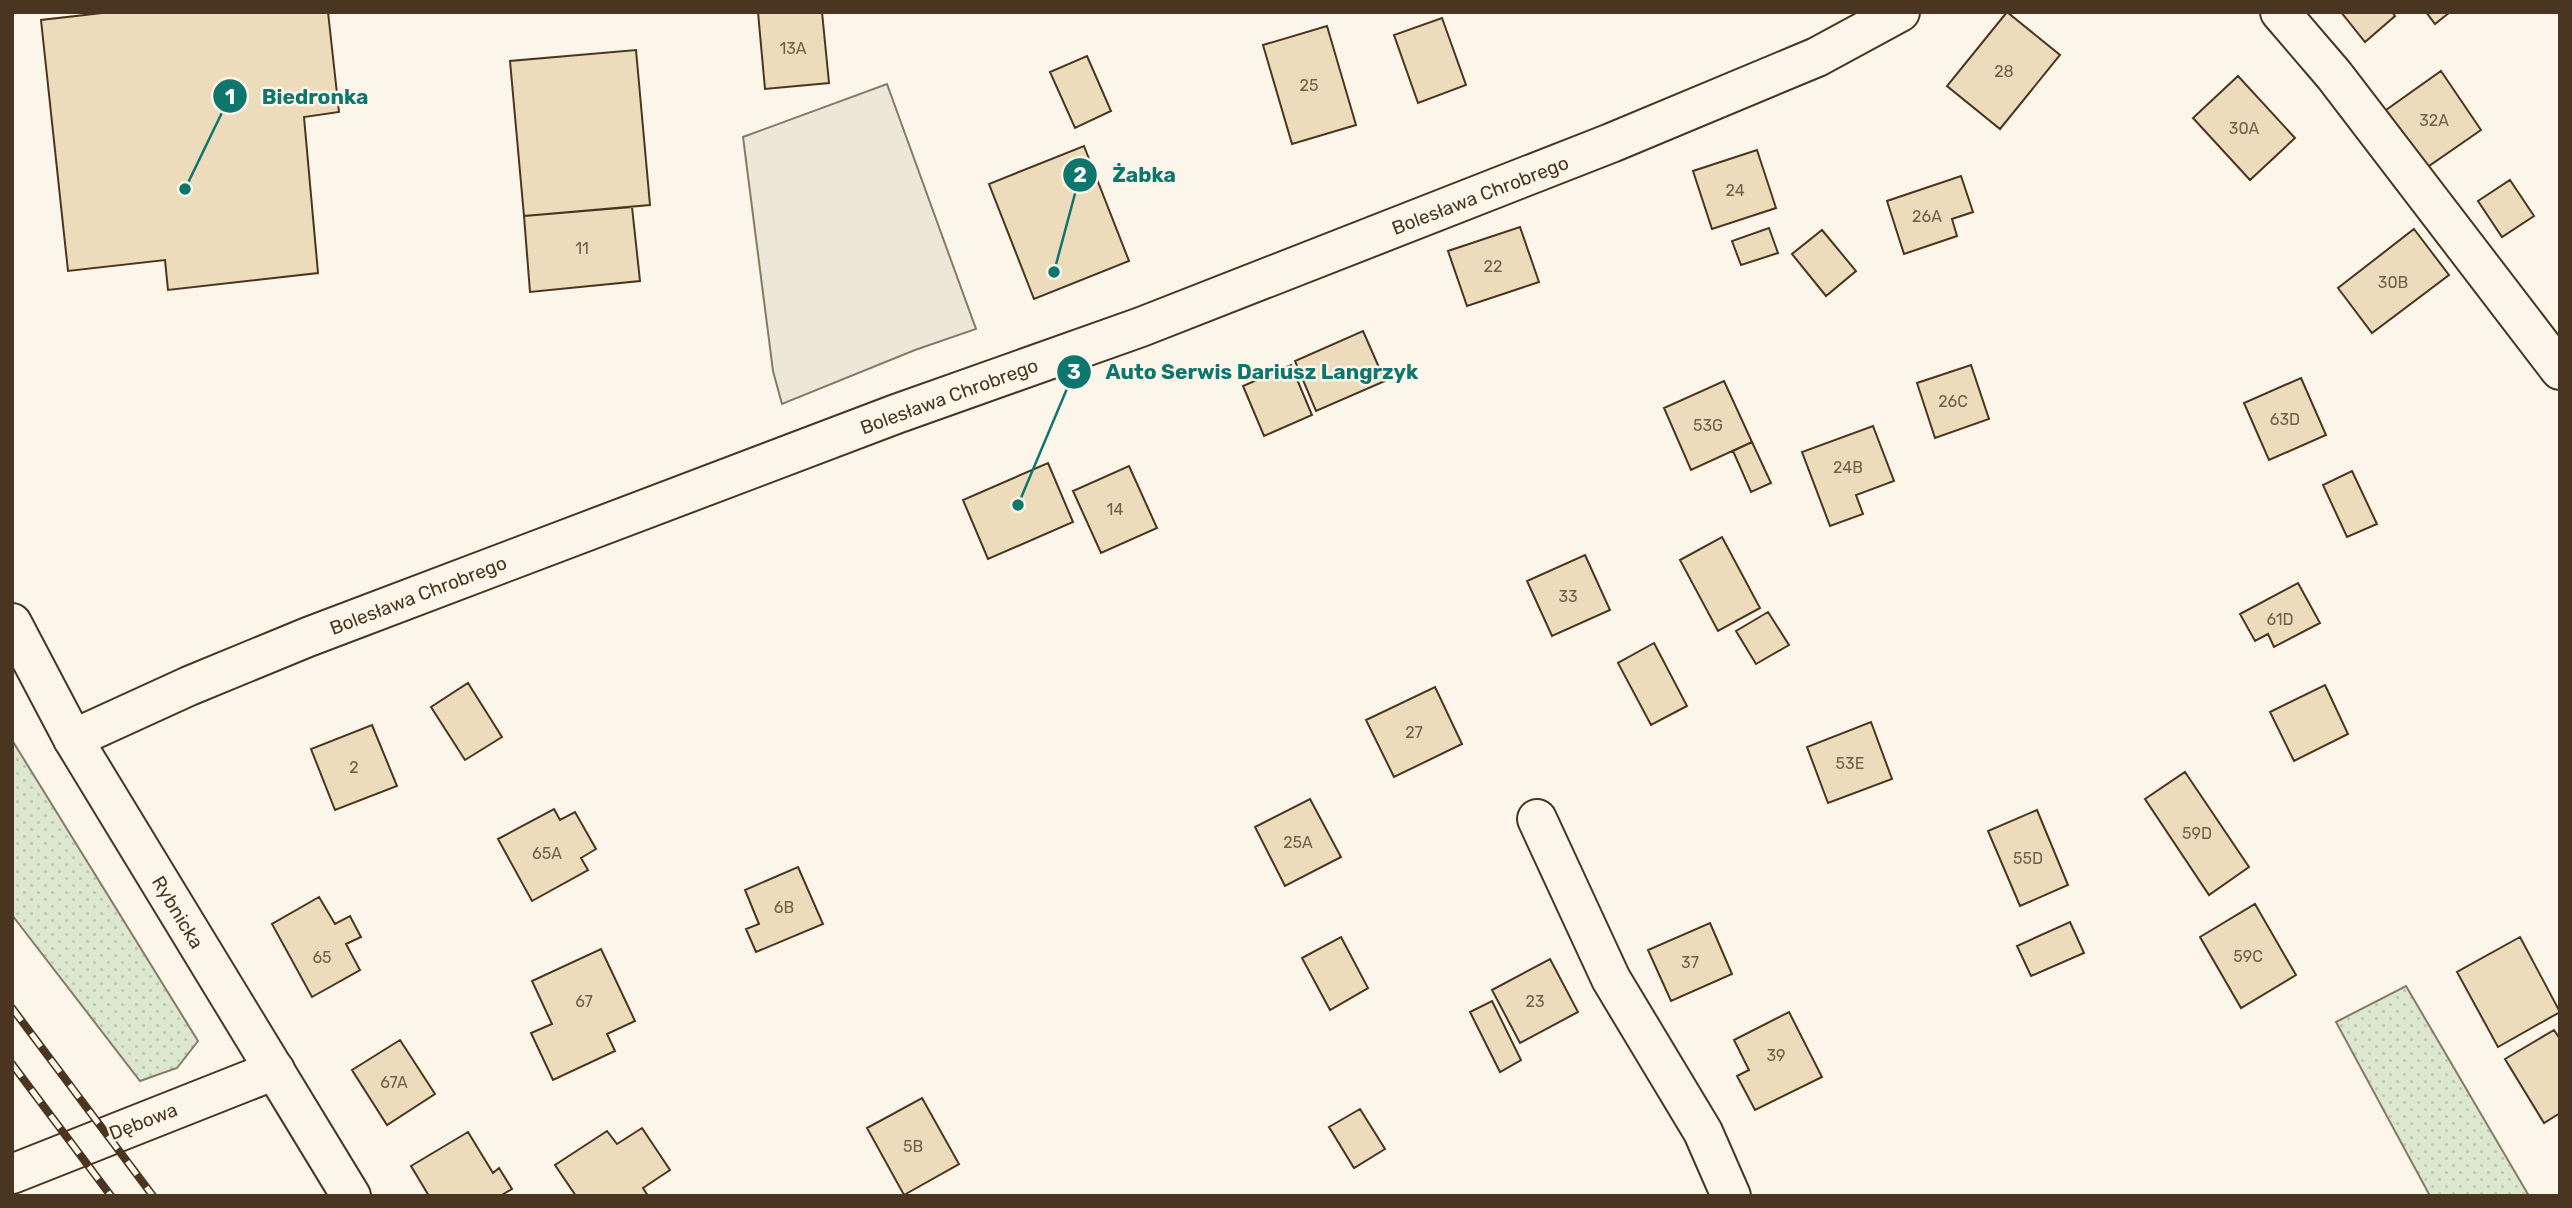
<svg xmlns="http://www.w3.org/2000/svg" width="2572" height="1208" font-family="Rubik,sans-serif">
  <style>
    .grass { fill: url(#grass-dots); stroke: #887966; stroke-width: 2 }
    .parking { fill: #ede7d9; stroke: #887966; stroke-width: 2 }
    .building { fill: #ecdcbc; stroke: #4a3520; stroke-width: 2 }
    .lines { fill: none; stroke-linecap: round; stroke-linejoin: round }
    .street-casing { stroke: #4a3520; stroke-width: 42 }
    .secondary-casing { stroke: #4a3520; stroke-width: 42 }
    .primary-casing { stroke: #4a3520; stroke-width: 42 }
    .street { stroke: #fbf6e9; stroke-width: 38 }
    .secondary { stroke: #fbf6e9; stroke-width: 38 }
    .primary { stroke: #fbf6e9; stroke-width: 38 }
    .rail-casing { stroke: #4a3520; stroke-width: 8 }
    .rail { stroke: #fbf6e9; stroke-width: 5; stroke-dasharray: 16; stroke-linecap: butt }
    .labels { text-anchor: middle; stroke-width: 5; stroke-linejoin: round; paint-order: stroke }
    .number-label { font-size: 16px; fill: #725f47 }
    .street-label { font-size: 19px; fill: #4a3520; stroke: #fbf6e9 }
    .leader { fill: none; stroke: #0f766e; stroke-width: 2.5 }
    .callout-dot { fill: #0f766e; stroke: #fbf6e9; stroke-width: 2.5 }
    .mark-label { font-size: 21px; text-anchor: middle; font-weight: bold; fill: #fff }
    .callout-label { font-size: 21px; text-anchor: middle; font-weight: bold; fill: #0f766e; stroke: #fbf6e9; stroke-width: 5; stroke-linejoin: round; paint-order: stroke }
  </style>
  <defs>
    <pattern id="grass-dots" width="8" height="8" patternUnits="userSpaceOnUse" patternTransform="scale(1.75)"><rect width="8" height="8" fill="#dce7d0"/><path d="M2 2h.1M6 6h.1" fill="none" stroke="#bec7b2" stroke-width="1.8" stroke-linecap="round"/></pattern>
  </defs>
  <rect width="100%" height="100%" fill="#fbf6e9"/>
  <!-- grass -->
  <path class="grass" d="M 12,740 L 198,1041 L 177,1068 L 140,1081 L 12,915 Z
    M 2406,986 L 2529,1196 L 2430,1196 L 2336,1022 Z"/>
  <!-- parking -->
  <path class="parking" d="M 887,84 L 976,329 L 915,350 L 782,404 L 773,371 L 743,137 Z"/>
  <!-- building -->
  <path class="building" d="M 111,12 L 328,12 L 339,112 L 304,117 L 318,273 L 168,290 L 165,260 L 68,271 L 41,20 Z
    M 758,12 L 822,12 L 829,83 L 765,89 Z
    M 2007,12 L 2060,55 L 2000,129 L 1947,86 Z
    M 2341,12 L 2392,12 L 2395,16 L 2365,42 Z
    M 2426,12 L 2450,12 L 2435,24 Z
    M 1442,18 L 1466,85 L 1418,103 L 1394,35 Z
    M 1327,26 L 1356,125 L 1292,144 L 1263,45 Z
    M 636,50 L 650,205 L 524,216 L 510,61 Z
    M 1087,56 L 1111,111 L 1075,128 L 1050,72 Z
    M 2441,71 L 2481,130 L 2426,168 L 2386,110 Z
    M 2238,76 L 2295,138 L 2250,180 L 2193,118 Z
    M 1084,146 L 1129,261 L 1034,299 L 989,184 Z
    M 1757,150 L 1776,208 L 1712,229 L 1693,171 Z
    M 1961,176 L 1973,212 L 1952,219 L 1957,236 L 1904,254 L 1887,201 Z
    M 2510,180 L 2534,216 L 2502,237 L 2478,201 Z
    M 632,207 L 640,281 L 530,292 L 524,216 Z
    M 1520,227 L 1539,282 L 1467,306 L 1448,251 Z
    M 1769,228 L 1778,253 L 1741,265 L 1732,241 Z
    M 2414,229 L 2449,275 L 2372,333 L 2338,288 Z
    M 1822,230 L 1856,271 L 1826,296 L 1792,254 Z
    M 1363,331 L 1385,381 L 1316,411 L 1295,361 Z
    M 1291,365 L 1312,415 L 1264,436 L 1243,386 Z
    M 1971,365 L 1989,419 L 1935,438 L 1917,383 Z
    M 2301,378 L 2326,435 L 2269,460 L 2244,403 Z
    M 1724,381 L 1752,442 L 1691,470 L 1664,408 Z
    M 1873,426 L 1894,481 L 1856,495 L 1863,514 L 1830,526 L 1802,452 Z
    M 1752,442 L 1771,483 L 1751,492 L 1733,451 Z
    M 1048,463 L 1073,522 L 988,559 L 963,500 Z
    M 1129,466 L 1157,528 L 1101,553 L 1073,491 Z
    M 2352,471 L 2377,524 L 2347,537 L 2323,485 Z
    M 1722,537 L 1760,608 L 1718,631 L 1680,560 Z
    M 1585,555 L 1610,610 L 1552,636 L 1527,581 Z
    M 2298,583 L 2320,623 L 2274,647 L 2268,634 L 2255,641 L 2240,614 Z
    M 1768,612 L 1789,645 L 1756,664 L 1736,631 Z
    M 1654,643 L 1687,706 L 1651,725 L 1618,663 Z
    M 468,683 L 502,737 L 465,760 L 431,707 Z
    M 2325,685 L 2348,734 L 2294,761 L 2270,712 Z
    M 1435,687 L 1462,744 L 1394,777 L 1366,720 Z
    M 1871,722 L 1892,779 L 1828,803 L 1807,747 Z
    M 372,725 L 397,786 L 335,810 L 311,749 Z
    M 2185,772 L 2249,867 L 2209,895 L 2145,799 Z
    M 1310,799 L 1341,857 L 1285,886 L 1255,827 Z
    M 554,809 L 560,820 L 575,812 L 596,849 L 581,858 L 588,870 L 532,901 L 498,839 Z
    M 2037,810 L 2068,885 L 2020,906 L 1988,831 Z
    M 798,867 L 823,924 L 756,952 L 746,929 L 759,924 L 745,890 Z
    M 319,897 L 335,924 L 350,916 L 361,937 L 346,944 L 360,970 L 312,997 L 272,924 Z
    M 2255,904 L 2296,975 L 2241,1008 L 2200,937 Z
    M 2070,922 L 2084,953 L 2031,976 L 2017,946 Z
    M 1710,923 L 1732,974 L 1671,1001 L 1648,950 Z
    M 1341,937 L 1368,988 L 1330,1010 L 1302,958 Z
    M 2520,937 L 2560,1012 L 2498,1047 L 2457,972 Z
    M 601,949 L 635,1021 L 607,1034 L 615,1051 L 553,1080 L 531,1033 L 552,1024 L 532,981 Z
    M 1550,959 L 1578,1012 L 1520,1043 L 1492,990 Z
    M 1492,1001 L 1521,1060 L 1500,1072 L 1470,1012 Z
    M 1789,1012 L 1822,1077 L 1755,1110 L 1737,1076 L 1749,1070 L 1734,1040 Z
    M 2554,1030 L 2560,1039 L 2560,1113 L 2544,1123 L 2505,1059 Z
    M 400,1040 L 435,1094 L 387,1125 L 352,1070 Z
    M 922,1098 L 959,1164 L 904,1195 L 867,1128 Z
    M 1360,1109 L 1385,1149 L 1354,1168 L 1329,1127 Z
    M 642,1128 L 670,1170 L 643,1188 L 648,1196 L 576,1196 L 555,1165 L 607,1131 L 617,1144 Z
    M 468,1132 L 493,1173 L 499,1168 L 512,1189 L 500,1196 L 429,1196 L 411,1166 Z"/>
  <g class="lines">
    <!-- street casing -->
    <g class="street-casing">
      <path id="street" d="M 2280,12 L 2334,75 L 2560,370
        M 1537,819 L 1611,979 L 1703,1132 L 1731,1196
        M 12,1174 L 275,1070"/>
    </g>
    <!-- secondary casing -->
    <g class="secondary-casing">
      <path id="secondary" d="M 73,739 L 189,686 L 308,637 L 896,414 L 1141,327 L 1611,143 L 1817,57 L 1900,12"/>
    </g>
    <!-- primary casing -->
    <g class="primary-casing">
      <path id="primary" d="M 12,623 L 73,739 L 351,1196"/>
    </g>
    <!-- street -->
    <use href="#street" class="street"/>
    <!-- secondary -->
    <use href="#secondary" class="secondary"/>
    <!-- primary -->
    <use href="#primary" class="primary"/>
    <!-- rail casing -->
    <g class="rail-casing">
      <path id="rail" d="M 12,1008 L 153,1196
        M 12,1064 L 111,1196"/>
    </g>
    <!-- rail -->
    <use href="#rail" class="rail"/>
  </g>
  <g class="labels">
    <!-- number labels -->
    <g class="number-label">
      <text x="793" y="54">13A</text>
      <text x="2004" y="77">28</text>
      <text x="1309" y="91">25</text>
      <text x="2434" y="126">32A</text>
      <text x="2244" y="134">30A</text>
      <text x="1735" y="196">24</text>
      <text x="1927" y="222">26A</text>
      <text x="582" y="254">11</text>
      <text x="1493" y="272">22</text>
      <text x="2393" y="288">30B</text>
      <text x="1953" y="407">26C</text>
      <text x="2285" y="425">63D</text>
      <text x="1708" y="431">53G</text>
      <text x="1848" y="473">24B</text>
      <text x="1115" y="515">14</text>
      <text x="1568" y="602">33</text>
      <text x="2280" y="625">61D</text>
      <text x="1414" y="738">27</text>
      <text x="1850" y="769">53E</text>
      <text x="354" y="773">2</text>
      <text x="2197" y="839">59D</text>
      <text x="1298" y="848">25A</text>
      <text x="547" y="859">65A</text>
      <text x="2028" y="864">55D</text>
      <text x="784" y="913">6B</text>
      <text x="2248" y="962">59C</text>
      <text x="322" y="963">65</text>
      <text x="1690" y="968">37</text>
      <text x="584" y="1007">67</text>
      <text x="1535" y="1007">23</text>
      <text x="1776" y="1061">39</text>
      <text x="394" y="1088">67A</text>
      <text x="913" y="1152">5B</text>
    </g>
    <!-- street labels -->
    <g class="street-label">
      <text transform="translate(1480 195) rotate(-21)" y="7">Bolesława Chrobrego</text>
      <text transform="translate(949 396) rotate(-20)" y="7">Bolesława Chrobrego</text>
      <text transform="translate(418 595) rotate(-21)" y="7">Bolesława Chrobrego</text>
      <text transform="translate(178 912) rotate(59)" y="7">Rybnicka</text>
      <text transform="translate(143 1121) rotate(-21)" y="7">Dębowa</text>
    </g>
  </g>
  <!-- callouts -->
  <path class="leader" d="M185 189L230 96M1054 272L1080 175M1018 505L1074 372"/>
  <g class="callout-dot">
    <circle cx="185" cy="189" r="7"/>
    <circle cx="1054" cy="272" r="7"/>
    <circle cx="1018" cy="505" r="7"/>
    <circle cx="230" cy="96" r="18"/>
    <circle cx="1080" cy="175" r="18"/>
    <circle cx="1074" cy="372" r="18"/>
  </g>
  <g class="mark-label">
    <text x="230" y="104">1</text>
    <text x="1080" y="182">2</text>
    <text x="1074" y="379">3</text>
  </g>
  <g class="callout-label">
    <text x="315" y="104">Biedronka</text>
    <text x="1144" y="182">Żabka</text>
    <text x="1262" y="379">Auto Serwis Dariusz Langrzyk</text>
  </g>
  <!-- border -->
  <rect width="2572" height="1208" fill="none" stroke="#4a3520" stroke-width="28"/>
</svg>
